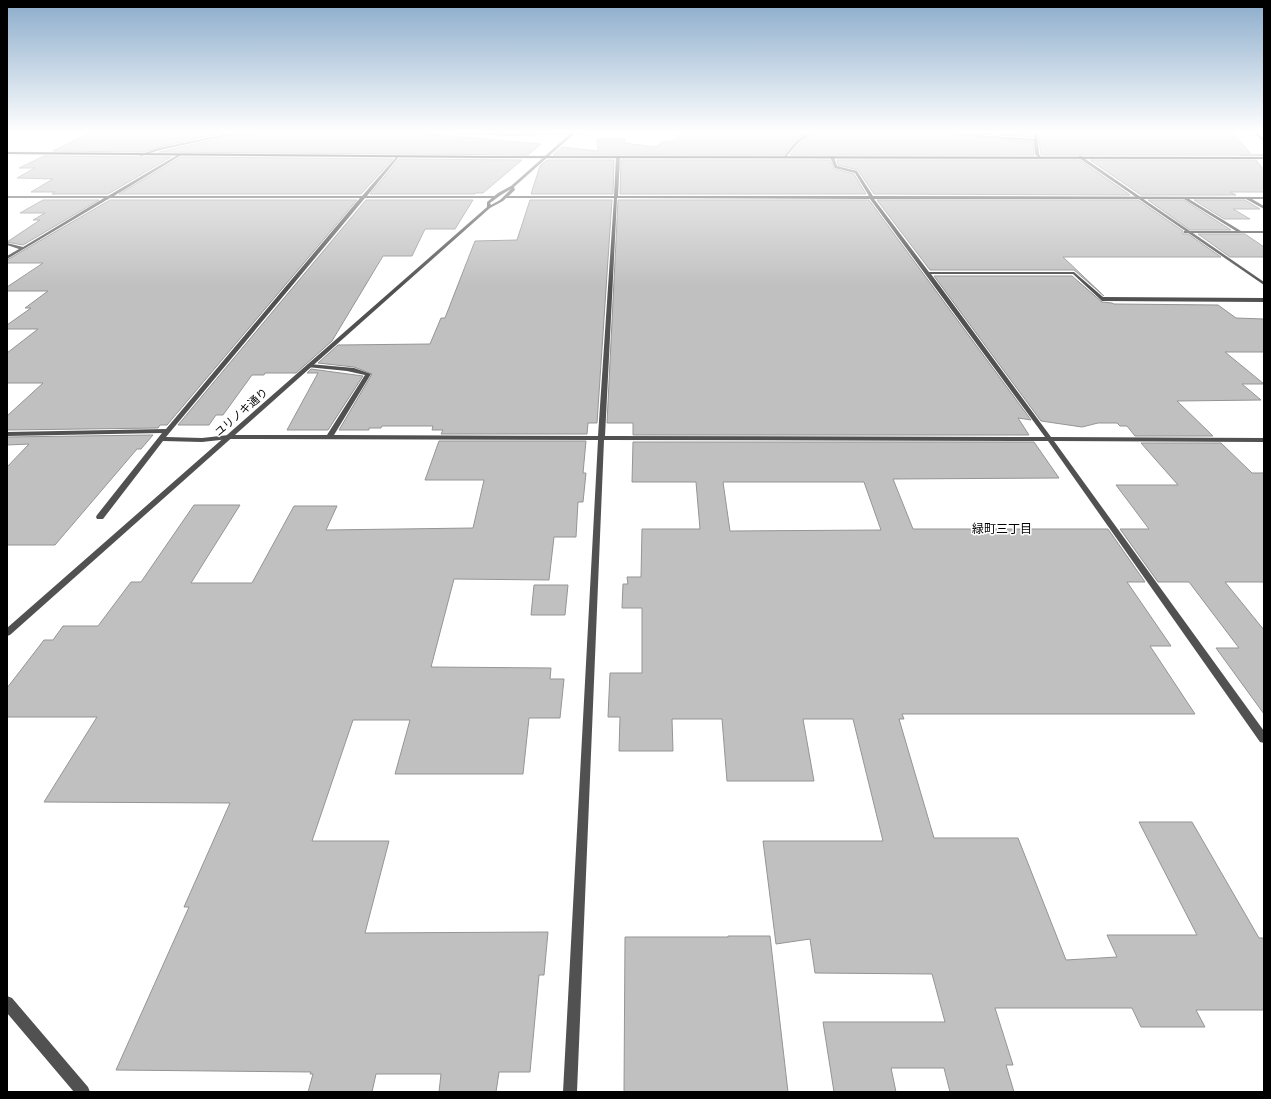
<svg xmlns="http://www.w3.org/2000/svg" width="1271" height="1099" font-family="Helvetica,'Noto Sans JP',sans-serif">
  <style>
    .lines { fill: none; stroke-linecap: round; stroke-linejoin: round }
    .stream { fill: #9f9f9f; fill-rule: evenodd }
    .building { fill: #c0c0c0; stroke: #959595; fill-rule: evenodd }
    .trunk-casing { stroke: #dbdbdb; stroke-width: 1 }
    .minor { fill: #515151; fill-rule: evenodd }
    .tertiary { fill: #515151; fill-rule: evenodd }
    .trunk { fill: #000; fill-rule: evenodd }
    .labels { text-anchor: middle; stroke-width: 3; stroke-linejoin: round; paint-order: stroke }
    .street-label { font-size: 11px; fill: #000; stroke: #fff }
    .neighbourhood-label { font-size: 12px; fill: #000; stroke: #fff }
  </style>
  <rect width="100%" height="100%" fill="#fff"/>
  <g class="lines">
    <!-- stream -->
    <path class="stream" d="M 442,133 L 608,133 L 511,136 Z
      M 1239,154 L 1264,154 L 1264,156 L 1238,156 Z"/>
  </g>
  <!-- building -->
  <path class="building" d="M 89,133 L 223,133 L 159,147 L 144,152 L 53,151 Z
    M 294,133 L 420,133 L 541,144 L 528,155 L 159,152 L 239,134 Z
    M 683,133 L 806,133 L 796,139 L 784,155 L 553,155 L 562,147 L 598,151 L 597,139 L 624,138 L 625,143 L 656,147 L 663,141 L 673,141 Z
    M 814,133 L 960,133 L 958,135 L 959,136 L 1033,142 L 1034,155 L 790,155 L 800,143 Z
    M 968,133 L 1011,135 L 1012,133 L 1032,133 L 1032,137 Z
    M 1038,133 L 1233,133 L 1252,155 L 1041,155 Z
    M 44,156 L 141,157 L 171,157 L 108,194 L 52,194 L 55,192 L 31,192 L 53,179 L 17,178 L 35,168 L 19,168 Z
    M 181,157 L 393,159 L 361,194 L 119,194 Z
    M 399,159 L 522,160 L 483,193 L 476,193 L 475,194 L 370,194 Z
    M 547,160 L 614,160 L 613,194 L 531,194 L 540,166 Z
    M 621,160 L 830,160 L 835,169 L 854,174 L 866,194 L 620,194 Z
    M 837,160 L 1080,160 L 1130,195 L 874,194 L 858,170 L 838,165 Z
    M 1090,160 L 1256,160 L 1264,170 L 1264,192 L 1230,192 L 1236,195 L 1141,195 Z
    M 43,200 L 99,200 L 23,245 L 7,242 L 40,220 L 33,220 L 45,213 L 20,213 Z
    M 110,200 L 357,200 L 167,425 L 160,425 L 158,428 L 7,430 L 7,416 L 43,383 L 7,383 L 7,353 L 38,329 L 7,329 L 7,325 L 31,308 L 25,308 L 48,291 L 7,291 L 7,287 L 43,263 L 7,263 L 7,260 Z
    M 366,200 L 473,200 L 455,229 L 425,229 L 412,256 L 383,256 L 332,341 L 296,373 L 265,373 L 264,375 L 252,375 L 223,415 L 216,415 L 209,425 L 178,425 Z
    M 530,200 L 612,200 L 597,423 L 588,423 L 587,434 L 441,434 L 443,430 L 432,430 L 433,426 L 382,426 L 381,428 L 369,428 L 369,430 L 339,430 L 372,374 L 354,367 L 318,363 L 338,345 L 430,344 L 441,318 L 445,318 L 475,241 L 517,240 Z
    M 618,200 L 869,200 L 1031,420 L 1018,418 L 1029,435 L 633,435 L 633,423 L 607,423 Z
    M 877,200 L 1138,200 L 1183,231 L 1183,234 L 1188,234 L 1221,257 L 1063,257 L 1104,296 L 1074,270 L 930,270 Z
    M 1148,200 L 1184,200 L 1231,230 L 1190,230 Z
    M 1194,200 L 1245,200 L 1260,209 L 1233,209 L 1250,219 L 1224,219 Z
    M 1198,234 L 1245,234 L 1264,247 L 1264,257 L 1230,257 Z
    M 934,276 L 1072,276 L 1102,302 L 1112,303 L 1114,304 L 1218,305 L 1236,318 L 1264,319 L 1264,352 L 1225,352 L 1264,384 L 1242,384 L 1261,400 L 1177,401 L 1213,436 L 1135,436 L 1127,426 L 1120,426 L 1117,423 L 1098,423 L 1082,427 L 1041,421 Z
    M 311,369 L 363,376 L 328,430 L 287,430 L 318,373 L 307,373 Z
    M 153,435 L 141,449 L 137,449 L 55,545 L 7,545 L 7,467 L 29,444 L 7,445 L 7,437 Z
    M 439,441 L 586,441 L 583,473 L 586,473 L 583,502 L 578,502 L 576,537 L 554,537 L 549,580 L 454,579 L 431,667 L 551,668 L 550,679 L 564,679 L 560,718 L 529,718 L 523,774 L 395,774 L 410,720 L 353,720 L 312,841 L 389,841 L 365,933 L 548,932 L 544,975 L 539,975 L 530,1072 L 499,1072 L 496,1092 L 439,1092 L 441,1074 L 376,1074 L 372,1092 L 308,1092 L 313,1074 L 310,1074 L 311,1072 L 116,1070 L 189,907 L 184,907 L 230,803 L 44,802 L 97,717 L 7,717 L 7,688 L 44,640 L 53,640 L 63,626 L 98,626 L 131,582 L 141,582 L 194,505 L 240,505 L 191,583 L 252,583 L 294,506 L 337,506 L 326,530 L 473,528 L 484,480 L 425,480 Z
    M 633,442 L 1034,442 L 1059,478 L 893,479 L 913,529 L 1108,529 L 1145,582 L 1127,582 L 1171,646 L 1150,646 L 1195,714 L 902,714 L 904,719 L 899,719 L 934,838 L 1018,838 L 1066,960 L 1117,957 L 1107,935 L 1197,935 L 1139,822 L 1192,822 L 1259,938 L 1264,938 L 1264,1010 L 1196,1010 L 1205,1027 L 1141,1027 L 1132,1008 L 995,1008 L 1013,1065 L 1006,1065 L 1014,1092 L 950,1092 L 944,1068 L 891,1068 L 896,1092 L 834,1092 L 823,1022 L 945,1022 L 932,974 L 815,973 L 810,939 L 776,944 L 763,841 L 883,841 L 853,719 L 803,719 L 814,781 L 727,781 L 722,719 L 672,719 L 673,751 L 619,751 L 620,717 L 608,717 L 610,673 L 642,673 L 642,608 L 622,608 L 623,584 L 628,584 L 627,577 L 641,577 L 642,529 L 700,529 L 696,482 L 632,482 ZM 723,482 L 864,482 L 881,530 L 730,531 Z
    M 1141,443 L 1221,443 L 1252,473 L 1264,473 L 1264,582 L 1225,582 L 1264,630 L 1264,714 L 1216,648 L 1239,648 L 1189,582 L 1158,582 L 1120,529 L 1149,529 L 1116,485 L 1178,485 Z
    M 534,585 L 568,585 L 565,615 L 531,615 Z
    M 728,936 L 770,936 L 788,1092 L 624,1092 L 625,937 L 728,937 Z"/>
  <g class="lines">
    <!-- trunk casing -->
    <g class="trunk-casing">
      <path id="trunk" d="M 7,152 L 485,156 L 1264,157 L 1264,159 L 485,158 L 7,154 Z"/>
    </g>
    <!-- minor -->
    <path class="minor" d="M 232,133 L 238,133 L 160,150 L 141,156 L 139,155 L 159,148 Z
      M 809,133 L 813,133 L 799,142 L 785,158 L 783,158 L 797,140 Z
      M 1033,133 L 1037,133 L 1039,154 L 1041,158 L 1039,158 L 1035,154 L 1034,141 L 959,135 L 961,134 L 1034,139 Z
      M 1254,133 L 1258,133 L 1264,139 L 1264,142 Z
      M 179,154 L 180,156 L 114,196 L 362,196 L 397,156 L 398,158 L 367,196 L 494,196 L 496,197 L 494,198 L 365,198 L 166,437 L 202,438 L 229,435 L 327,435 L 365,375 L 347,371 L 307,367 L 307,365 L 309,364 L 354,368 L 371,374 L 334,435 L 598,436 L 614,198 L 506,198 L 504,197 L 506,196 L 614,196 L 616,157 L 618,156 L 620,157 L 618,196 L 869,196 L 855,173 L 835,168 L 830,157 L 832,156 L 834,157 L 837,166 L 857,171 L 873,196 L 1264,197 L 1264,199 L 1252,199 L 1264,206 L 1264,209 L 1246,199 L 1189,199 L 1241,231 L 1264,231 L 1264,233 L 1184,233 L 1184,231 L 1236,231 L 1184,199 L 874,199 L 929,272 L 1074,272 L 1103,297 L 1264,298 L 1264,302 L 1102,301 L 1073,274 L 931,274 L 1051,437 L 1264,438 L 1264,442 L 1054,441 L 1264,731 L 1264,743 L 1260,742 L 1048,441 L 604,440 L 577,1092 L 563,1092 L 598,440 L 229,439 L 202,442 L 163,441 L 103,519 L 97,519 L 96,517 L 97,515 L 162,433 L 7,436 L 7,432 L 166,429 L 360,198 L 110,198 L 7,259 L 7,256 L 19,249 L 7,245 L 7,243 L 23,247 L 104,198 L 7,198 L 7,196 L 108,196 ZM 617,198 L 870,199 L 1045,437 L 605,436 Z
      M 7,996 L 12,998 L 88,1087 L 90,1092 L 74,1092 L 7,1013 Z"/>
    <!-- tertiary -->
    <path class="tertiary" d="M 571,133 L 575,133 L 514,187 L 515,190 L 503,201 L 490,208 L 10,635 L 7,636 L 7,628 L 487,207 L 487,202 L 498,193 L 511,186 ZM 511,189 L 500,200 L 491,205 L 490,203 L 501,195 Z
      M 1079,156 L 1081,156 L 1264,282 L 1264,285 L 1079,158 Z"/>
    <!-- trunk -->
    <use href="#trunk" class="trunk"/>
  </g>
  <!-- sky -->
  <linearGradient id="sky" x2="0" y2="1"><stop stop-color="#8baccb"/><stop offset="0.46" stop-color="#fff"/><stop offset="1" stop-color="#fff" stop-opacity="0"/></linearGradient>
  <rect width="1271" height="287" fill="url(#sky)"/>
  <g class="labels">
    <!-- street labels -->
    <g class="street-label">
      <text transform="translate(241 412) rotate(-41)" y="4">ユリノキ通り</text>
    </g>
    <!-- neighbourhood labels -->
    <g class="neighbourhood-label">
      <text x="1002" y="533">緑町三丁目</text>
    </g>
  </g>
  <!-- border -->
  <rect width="1271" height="1099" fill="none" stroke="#000000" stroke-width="16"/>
</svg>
